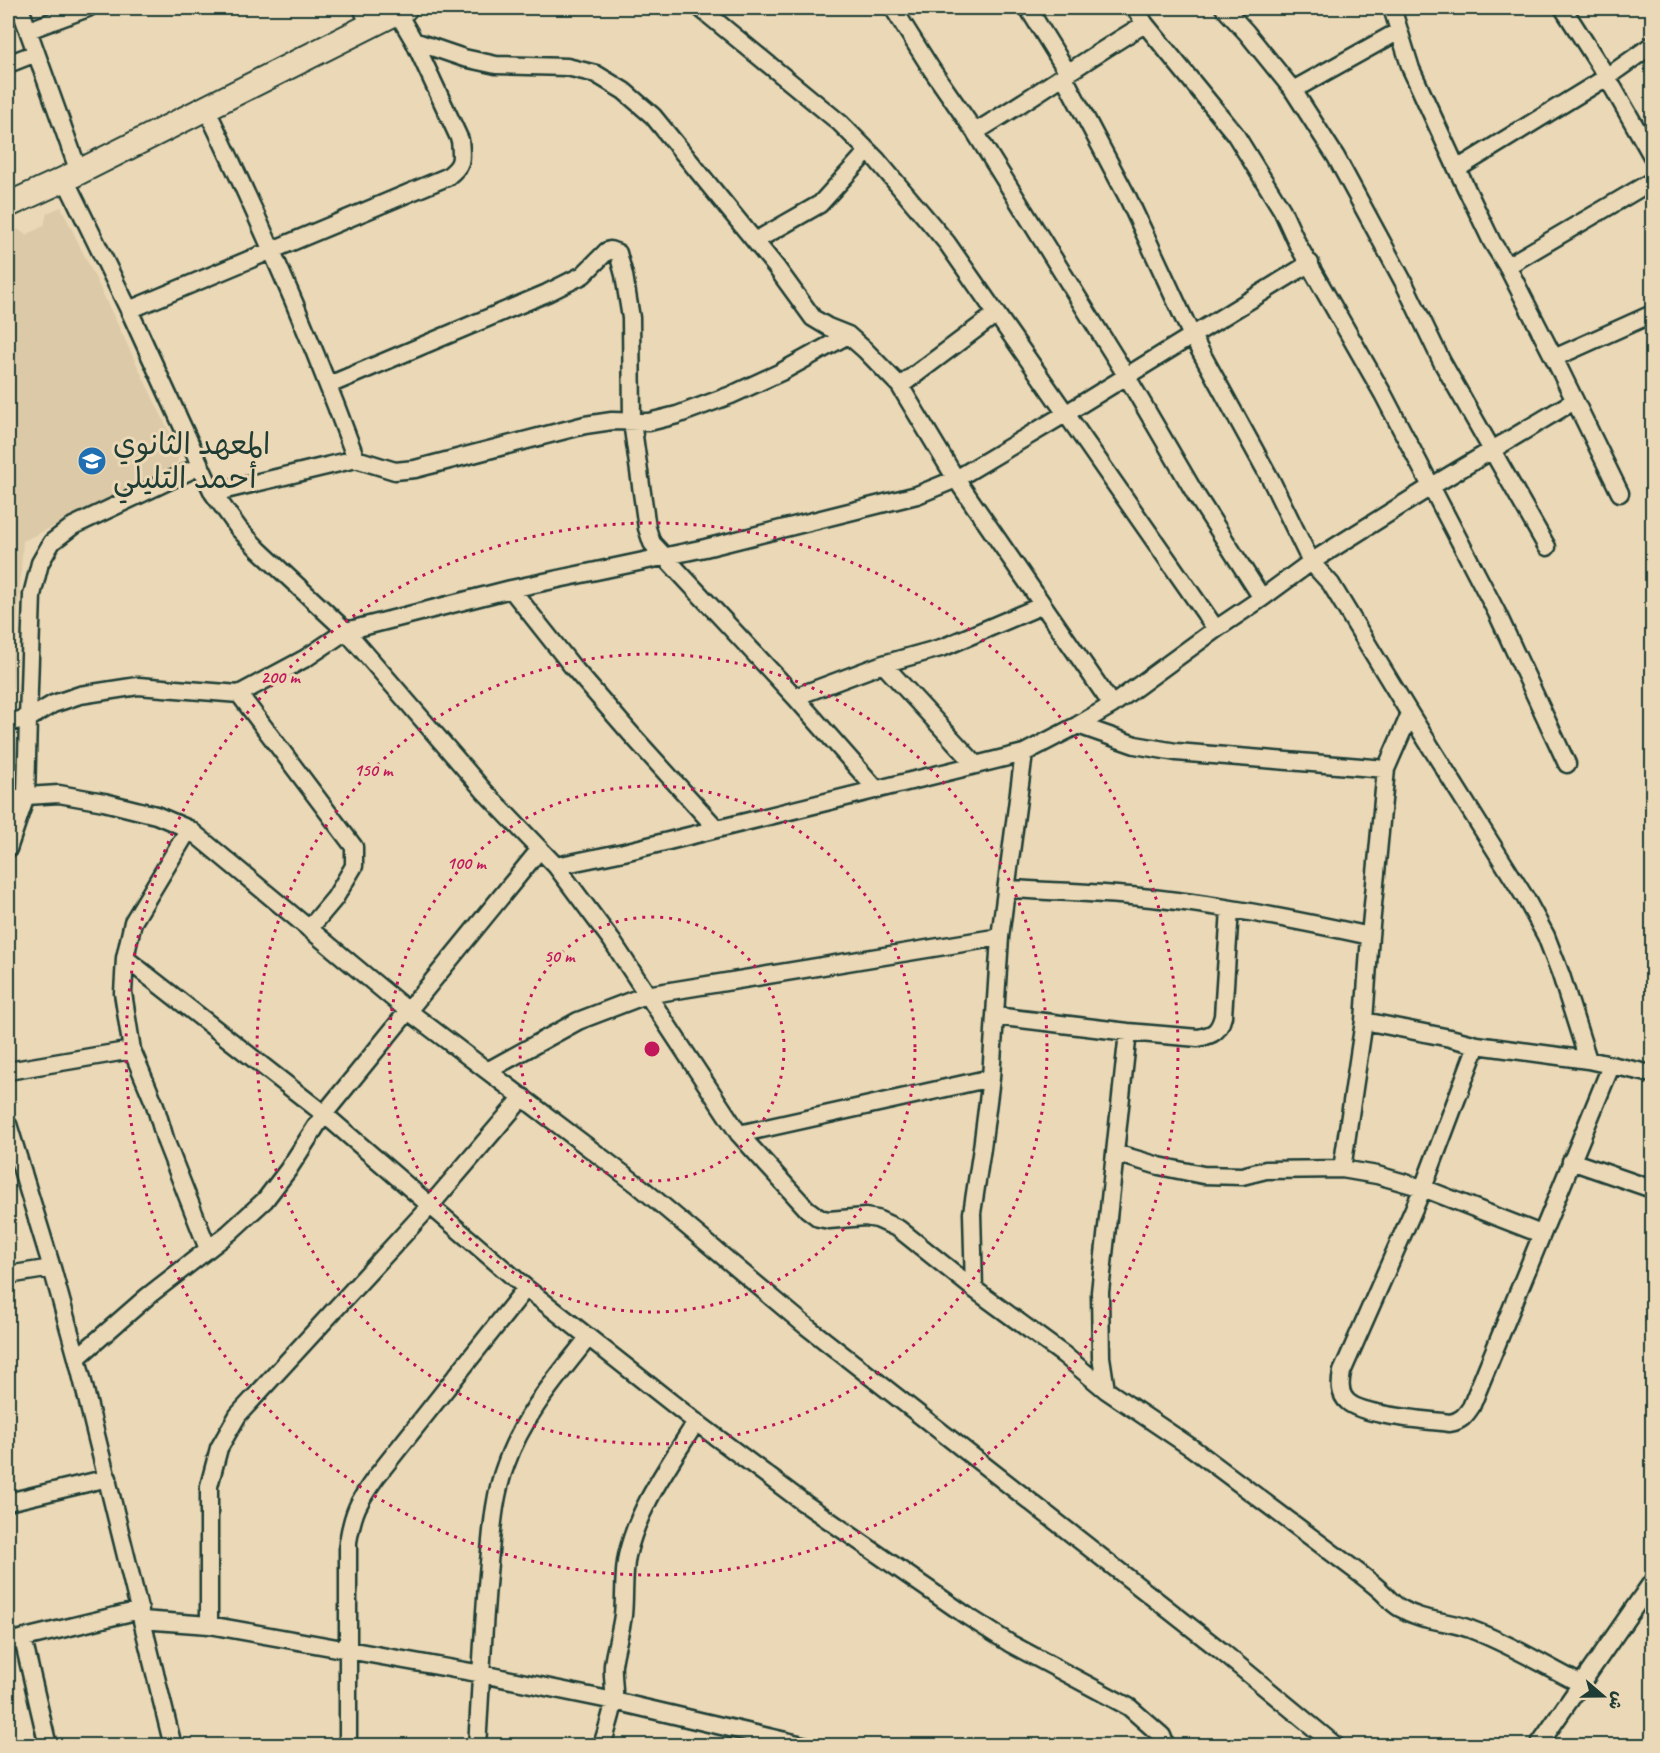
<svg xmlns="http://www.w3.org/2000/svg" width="1660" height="1753" font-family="Caveat,'Playpen Sans Arabic',sans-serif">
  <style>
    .built { fill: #dcc9a7 }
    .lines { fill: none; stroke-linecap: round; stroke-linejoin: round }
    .street-casing { stroke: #1f3d34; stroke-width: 21 }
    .secondary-casing { stroke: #1f3d34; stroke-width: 28 }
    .street { stroke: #ebd8b6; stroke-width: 16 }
    .secondary { stroke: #ebd8b6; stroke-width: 24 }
    .ring { fill: none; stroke: #c2185b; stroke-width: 3; stroke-dasharray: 3 6 }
    .labels { text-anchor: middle; stroke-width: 6; stroke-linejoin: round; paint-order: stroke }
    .poi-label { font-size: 30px; fill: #1f3d34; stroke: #ebd8b6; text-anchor: start }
    .centre { fill: #c2185b; stroke: #ebd8b6; stroke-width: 3 }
    .ring-label { font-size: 18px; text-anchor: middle; font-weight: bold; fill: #c2185b; stroke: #ebd8b6; stroke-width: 6; stroke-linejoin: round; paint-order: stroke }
  </style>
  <rect width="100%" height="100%" fill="#ebd8b6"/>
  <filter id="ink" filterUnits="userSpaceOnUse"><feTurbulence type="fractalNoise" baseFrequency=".0167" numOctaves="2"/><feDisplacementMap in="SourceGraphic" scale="12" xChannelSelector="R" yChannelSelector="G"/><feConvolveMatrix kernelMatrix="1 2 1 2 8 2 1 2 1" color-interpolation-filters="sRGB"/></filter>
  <g filter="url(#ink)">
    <!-- built -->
    <path class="built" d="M 61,207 L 180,454 L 174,469 L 23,541 L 11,712 L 8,713 L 8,232 L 16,228 L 26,235 L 44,226 L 47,213 Z"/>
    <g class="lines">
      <!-- street casing -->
      <g class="street-casing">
        <path id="street" d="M 20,8 L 79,172
          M 362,8 L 370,26
          M 700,8 L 840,123 L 877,160 L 947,243 L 1216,629
          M 893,8 L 932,70 L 975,132 L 1126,375 L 1196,495 L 1262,598
          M 1028,8 L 1068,73
          M 1135,8 L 1145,24 L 1235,134 L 1282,210 L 1298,245 L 1383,394 L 1497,613 L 1567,764
          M 1224,8 L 1246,32 L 1293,90 L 1336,157 L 1404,283 L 1442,362 L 1547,547
          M 1392,8 L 1411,69 L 1457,169 L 1492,242 L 1507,266 L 1554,358 L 1620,493
          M 1563,8 L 1607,77 L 1652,156
          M 29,30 L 88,8
          M 414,41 L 464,58 L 496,65 L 567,67 L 596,74 L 624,91 L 653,116 L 776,267 L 813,318 L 828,327 L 848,335 L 865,350 L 900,386 L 956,479 L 1112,705
          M 8,64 L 36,53
          M 1063,75 L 1128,198 L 1192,336 L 1271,480 L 1311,562 L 1331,584 L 1410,714 L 1526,899 L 1546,936 L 1561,975 L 1588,1060 L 1652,1074
          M 1293,90 L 1399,31
          M 206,108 C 261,222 312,339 356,459
          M 975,132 C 1033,98 1087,58 1145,24
          M 1457,169 L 1607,77 L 1652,45
          M 65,179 L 129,310 L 213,493 L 239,529 L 259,550 L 346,631 L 485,792 L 556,866 L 612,941 L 739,1134 L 807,1209 L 819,1218 L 829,1220 L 865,1217 L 877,1219 L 899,1229 L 974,1289 L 1064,1355 L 1106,1390 L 1192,1448 L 1355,1570 C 1363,1576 1372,1583 1380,1590 C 1387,1596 1392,1604 1400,1608 C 1423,1622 1446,1620 1470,1629 C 1508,1643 1544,1665 1581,1684
          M 755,241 L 820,204 L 868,151
          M 1507,266 L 1652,181
          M 129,310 L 447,177 C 463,165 462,160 460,140 L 414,41 L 397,12
          M 1554,358 L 1652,314
          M 329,385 L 547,293 L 583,275 L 607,251 L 610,250 L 618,253 L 624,275 L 631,318 L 632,422 L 647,528 L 652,543 L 795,697 L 877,790
          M 900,386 L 996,314
          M 213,493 L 356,459 L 395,471 L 415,469 L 585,425 L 612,421 L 649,422 L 677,415 L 731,395 L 781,372 L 848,335
          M 511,589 L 572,666 L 631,734 L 717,829
          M 883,664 L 976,765
          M 239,694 L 354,847 L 354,866 L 335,898 L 309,929
          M 795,697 L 883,664 L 944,647 L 1043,605
          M 28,719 L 53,704 L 80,695 L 138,686 L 239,694 L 306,658 L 346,631 L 511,589 L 705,548 L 917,495 L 956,479 L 1065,414 L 1310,263
          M 28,719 L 32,595 L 40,563 L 52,542 L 73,526 L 200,466
          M 8,722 L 28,719 L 26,796 L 8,800
          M 1078,725 L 1135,745 L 1176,752 L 1386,769 L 1410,714
          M 189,829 L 133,922 L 125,958 L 123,993 L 132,1050 L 155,1105 L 166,1142 L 208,1249
          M 8,849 L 26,796 L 59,794 L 104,802 L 156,815 L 189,829 L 407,1010 L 638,1185 L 806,1326 L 1220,1650 L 1336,1746
          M 556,866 L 624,852 L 1024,753 L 1078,725 L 1112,705 L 1216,629 L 1262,598 L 1311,562 L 1432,486 L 1574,401
          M 1007,889 C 1048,891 1090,892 1131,896 C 1211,903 1291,919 1370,936 L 1364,1021 L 1450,1038 L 1477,1045 L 1588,1060
          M 1370,936 L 1386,769
          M 125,958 L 324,1114 L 526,1288 L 696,1422 L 804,1503 L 967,1616 L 1011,1644 L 1129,1707 L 1162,1736 L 1166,1746
          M 995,1016 L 1128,1032 L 1198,1038 C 1213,1035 1219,1032 1223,1016 L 1230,909
          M 1477,1045 L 1423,1188 L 1342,1372 C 1340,1383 1339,1394 1348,1402 C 1364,1416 1427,1420 1450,1423 C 1461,1421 1465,1416 1471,1407 L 1611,1066
          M 489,1070 L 578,1021 L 646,995 L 1000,937
          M 8,1071 L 132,1050
          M 8,1124 L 52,1268 L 77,1358 L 173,1746
          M 739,1134 L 991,1078
          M 1115,1153 L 1159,1166 L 1203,1175 L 1242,1176 L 1266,1170 L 1342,1169 L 1377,1175 L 1423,1188 L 1541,1234
          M 1571,1161 L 1652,1189
          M 1342,1169 L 1364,1021
          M 8,1275 L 52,1268
          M 974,1289 L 972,1213 L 982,1148 L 991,1078 L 1000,937 L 1024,753
          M 77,1358 L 148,1296 L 229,1233 L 265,1200 L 288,1170 L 324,1114 L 540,849
          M 1106,1390 L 1101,1357 L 1100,1292 L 1128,1032
          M 8,1502 L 108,1478
          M 142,1620 L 209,1625 L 482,1674 L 614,1701 L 807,1746
          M 209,1625 L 209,1486 L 219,1448 L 238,1415 L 430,1206 L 523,1097
          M 23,1639 L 48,1746
          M 8,1642 L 140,1610
          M 348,1746 L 348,1542 C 353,1512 358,1502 376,1477 L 526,1288
          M 477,1746 C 481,1685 483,1624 489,1563 C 492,1530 494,1495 506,1464 C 523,1416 557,1377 588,1338
          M 602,1746 C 606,1731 612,1716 614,1701 C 615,1689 612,1677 613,1665 C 615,1648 621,1632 623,1615 C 625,1595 623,1576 627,1556 C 638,1507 670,1464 696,1422
          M 1538,1746 L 1652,1582"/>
      </g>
      <!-- secondary casing -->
      <g class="secondary-casing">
        <path id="secondary" d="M 8,205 L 65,179 L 405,8"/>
      </g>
      <!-- street -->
      <use href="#street" class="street"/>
      <!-- secondary -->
      <use href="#secondary" class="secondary"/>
    </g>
  </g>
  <!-- distance rings -->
  <g class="ring">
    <circle cx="652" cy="1049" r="132"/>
    <circle cx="652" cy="1049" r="263"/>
    <circle cx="652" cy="1049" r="395"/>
    <circle cx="652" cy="1049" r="526"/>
  </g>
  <!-- icons -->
  <defs>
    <g id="school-disc" transform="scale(1.5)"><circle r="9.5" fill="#1f6fb2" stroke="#ebd8b6"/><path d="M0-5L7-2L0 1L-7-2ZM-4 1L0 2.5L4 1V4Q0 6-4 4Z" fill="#fff"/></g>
  </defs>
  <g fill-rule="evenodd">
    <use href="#school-disc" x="92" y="461"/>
  </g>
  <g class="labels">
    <!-- poi labels -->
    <g class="poi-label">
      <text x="113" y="454">المعهد الثانوي<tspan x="113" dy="34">أحمد التليلي</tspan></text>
    </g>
  </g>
  <circle cx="652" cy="1049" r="9" class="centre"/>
  <g class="ring-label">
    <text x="280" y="683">200 m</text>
    <text x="373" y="776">150 m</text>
    <text x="466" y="869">100 m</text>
    <text x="559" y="962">50 m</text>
  </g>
  <!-- margin -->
  <rect width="1660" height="1753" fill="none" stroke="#ebd8b6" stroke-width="30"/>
  <rect x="15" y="15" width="1630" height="1723" fill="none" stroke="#1f3d34" stroke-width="2" filter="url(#ink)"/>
  <!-- north arrow -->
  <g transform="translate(1603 1696) rotate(110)" stroke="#ebd8b6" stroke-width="4.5" paint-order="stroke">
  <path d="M0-4.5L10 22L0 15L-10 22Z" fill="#1f3d34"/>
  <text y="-9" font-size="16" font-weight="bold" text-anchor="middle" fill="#1f3d34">ش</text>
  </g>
</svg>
